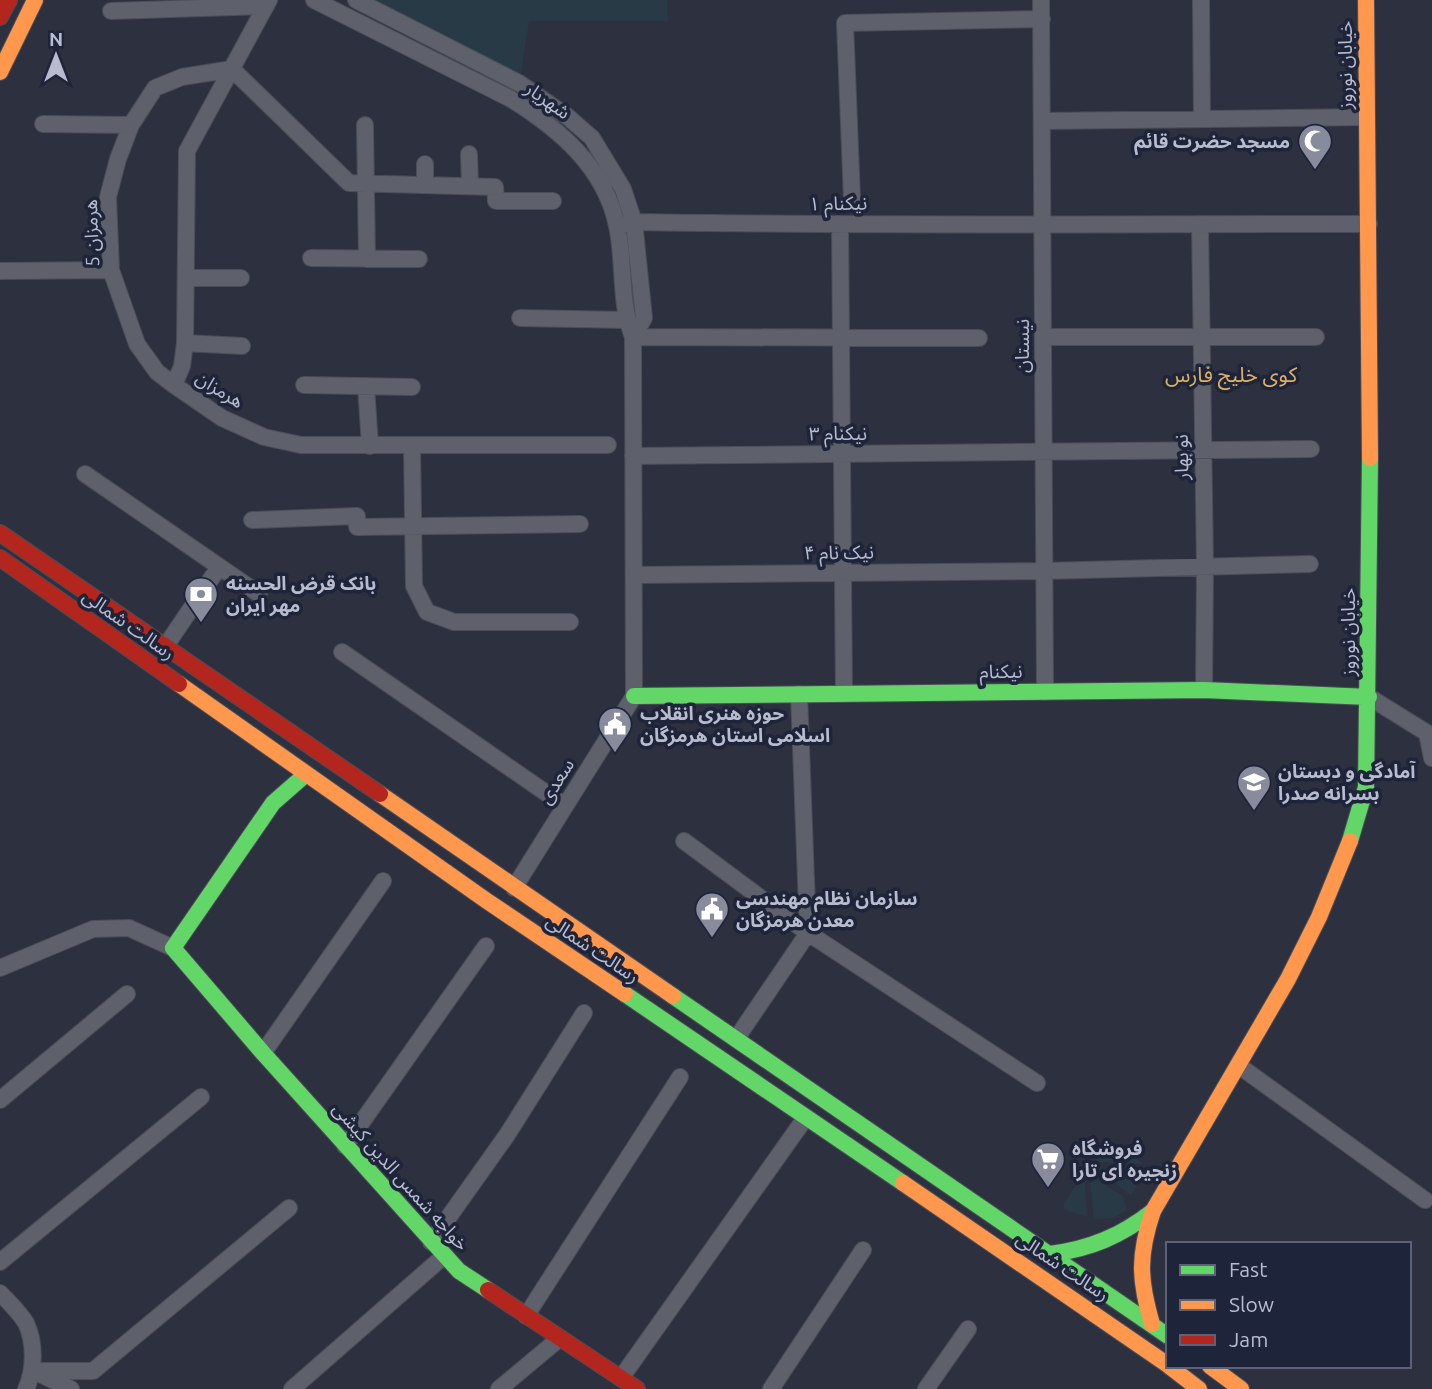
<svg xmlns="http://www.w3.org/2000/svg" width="1432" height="1389" font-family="Ubuntu,'Noto Sans Arabic',sans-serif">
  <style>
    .green { fill: #283a46 }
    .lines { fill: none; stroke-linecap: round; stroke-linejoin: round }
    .street-casing { stroke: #4b4d58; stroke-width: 18 }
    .fast-casing { stroke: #4b4d58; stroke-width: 18 }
    .slow-casing { stroke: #4b4d58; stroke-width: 18 }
    .jam-casing { stroke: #4b4d58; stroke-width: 18 }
    .street { stroke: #5e606b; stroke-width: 16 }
    .fast { stroke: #63d668; stroke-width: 16 }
    .slow { stroke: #ff974d; stroke-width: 16 }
    .jam { stroke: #b3261e; stroke-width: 16 }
    .labels { text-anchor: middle; stroke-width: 7; stroke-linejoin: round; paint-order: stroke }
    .street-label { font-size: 19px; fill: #b8bcce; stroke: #1e243a }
    .poi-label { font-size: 19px; font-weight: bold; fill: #b8bcce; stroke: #1e243a; text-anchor: start }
    .neighbourhood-label { font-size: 21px; fill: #dfb262; stroke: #1e243a }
  </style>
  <rect width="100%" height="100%" fill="#2d303e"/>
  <!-- green -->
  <path class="green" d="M 376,0 L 667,0 L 668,21 L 529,21 L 520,80 Z
    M 1108,1138 L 1144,1164 L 1098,1162 L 1093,1157 Z
    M 1098,1167 L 1147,1170 L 1131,1195 L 1098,1172 Z
    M 1097,1180 L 1123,1196 L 1127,1210 L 1113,1218 L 1094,1219 L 1090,1183 Z
    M 1079,1181 L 1085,1183 L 1087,1217 L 1065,1210 L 1063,1204 Z"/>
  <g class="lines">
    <!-- street casing -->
    <g class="street-casing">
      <path id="street" d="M 269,0 L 187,151 L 185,343 L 182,366 L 174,385 L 222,418 L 264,437 L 301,445 L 608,445
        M 314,0 L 511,99 C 559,129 605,167 617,226 C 625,263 619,302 633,337 L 634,696 L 514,888
        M 356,0 L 519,83 L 568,117 L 592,138 L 623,189 L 634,222 L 644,318 L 633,337
        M 1041,0 L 1045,692
        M 1201,0 L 1202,119
        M 111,11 L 266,6
        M 1042,121 L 1366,117
        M 43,124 L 131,125
        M 365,125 L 367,259
        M 469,154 L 470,186
        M 425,164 L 425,185
        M 852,199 L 845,23 L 1042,19
        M 1200,224 L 1205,567 L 1204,690
        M 840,225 L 844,694
        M 617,226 L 634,222 C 879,226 1124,224 1369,224
        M 311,258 L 419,259
        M 0,271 L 111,270
        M 187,278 L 241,278
        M 520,318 L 626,320
        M 633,337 L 979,338
        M 1043,337 L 1316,337
        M 185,343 L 242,346
        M 174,385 L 157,372 L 137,344 L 111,270 L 108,197 L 118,159 L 131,125 L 155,88 L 182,77 L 232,69 L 349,183 L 495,187 L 496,201 L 553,201
        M 304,385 L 412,387
        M 366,386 L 370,446
        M 412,446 L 414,586 L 427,612 L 454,622 L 570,622
        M 633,456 L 1311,449
        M 85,474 L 259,594
        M 252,520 L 357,516 L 357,527 L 580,524
        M 634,575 L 1044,571 L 1310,564
        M 165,647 L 219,567
        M 342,652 L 565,806
        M 1369,697 L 1427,733 L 1432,758
        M 684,841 L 808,933 L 1037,1083
        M 0,968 L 93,929 L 129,928 L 173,948
        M 736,1039 L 808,933 L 799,694
        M 263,1053 L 383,881
        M 1238,1065 L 1425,1200
        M 0,1100 L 127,994
        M 345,1146 L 486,946
        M 431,1242 L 507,1135 L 584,1013
        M 0,1262 L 201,1097
        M 0,1293 C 8,1301 20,1313 26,1323 C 35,1342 35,1370 26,1389
        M 526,1316 L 680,1077
        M 32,1371 L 93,1371 L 289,1208
        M 38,1373 L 71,1389
        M 621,1378 L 806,1117
        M 292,1389 L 444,1256
        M 499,1389 L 560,1338
        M 771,1389 L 863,1250
        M 926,1389 L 968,1329"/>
    </g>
    <!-- fast casing -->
    <g class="fast-casing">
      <path id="fast" d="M 634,696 L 1204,690 L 1369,697
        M 305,775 L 273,803 L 173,948 L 263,1053 L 459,1271 L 488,1290
        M 1350,841 L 1366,787 L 1370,458
        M 625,994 L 903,1183
        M 673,996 L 1168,1336
        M 1050,1254 C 1090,1249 1121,1236 1153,1211"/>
    </g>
    <!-- slow casing -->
    <g class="slow-casing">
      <path id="slow" d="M 1366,0 L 1370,458
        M 0,72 L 35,0
        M 179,684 L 487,901 L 625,994
        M 380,794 L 673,996
        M 903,1183 L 1168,1365
        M 1152,1324 C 1139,1280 1138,1255 1153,1211 L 1288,979 L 1319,917 L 1350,841
        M 1169,1366 L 1199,1389
        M 1210,1366 L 1241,1389"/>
    </g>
    <!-- jam casing -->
    <g class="jam-casing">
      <path id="jam" d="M 0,17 L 9,0
        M 0,533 L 380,794
        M 0,558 L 179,684
        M 488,1290 L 637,1389"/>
    </g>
    <!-- street -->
    <use href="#street" class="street"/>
    <!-- fast -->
    <use href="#fast" class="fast"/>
    <!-- slow -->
    <use href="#slow" class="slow"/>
    <!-- jam -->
    <use href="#jam" class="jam"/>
  </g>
  <!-- icons -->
  <defs>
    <g id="mosque-pin" transform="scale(1.75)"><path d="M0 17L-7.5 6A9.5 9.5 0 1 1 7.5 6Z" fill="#878b9c" stroke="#1e243a"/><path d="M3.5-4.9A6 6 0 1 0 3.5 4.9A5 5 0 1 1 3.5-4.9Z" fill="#fff"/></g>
    <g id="bank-pin" transform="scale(1.75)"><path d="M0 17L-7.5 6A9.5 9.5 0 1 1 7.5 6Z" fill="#878b9c" stroke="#1e243a"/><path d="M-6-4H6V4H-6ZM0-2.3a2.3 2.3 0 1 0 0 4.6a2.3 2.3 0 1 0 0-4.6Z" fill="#fff"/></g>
    <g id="civic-pin" transform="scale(1.75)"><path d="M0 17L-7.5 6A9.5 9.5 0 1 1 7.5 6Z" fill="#878b9c" stroke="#1e243a"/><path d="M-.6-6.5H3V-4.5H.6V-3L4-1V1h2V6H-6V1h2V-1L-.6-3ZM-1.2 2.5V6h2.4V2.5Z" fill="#fff"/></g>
    <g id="school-pin" transform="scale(1.75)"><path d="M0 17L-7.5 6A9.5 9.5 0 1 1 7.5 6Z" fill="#878b9c" stroke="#1e243a"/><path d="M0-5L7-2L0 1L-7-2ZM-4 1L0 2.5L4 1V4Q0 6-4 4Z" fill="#fff"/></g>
    <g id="supermarket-pin" transform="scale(1.75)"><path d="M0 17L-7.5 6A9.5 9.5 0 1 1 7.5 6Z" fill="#878b9c" stroke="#1e243a"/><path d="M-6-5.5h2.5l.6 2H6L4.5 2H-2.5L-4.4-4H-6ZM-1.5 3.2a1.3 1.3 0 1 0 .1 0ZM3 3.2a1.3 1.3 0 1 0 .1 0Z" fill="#fff"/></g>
  </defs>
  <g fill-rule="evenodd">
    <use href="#mosque-pin" x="1315" y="141"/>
    <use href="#bank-pin" x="201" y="594"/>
    <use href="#civic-pin" x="615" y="724"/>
    <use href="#school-pin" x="1254" y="782"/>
    <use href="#civic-pin" x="712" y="909"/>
    <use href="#supermarket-pin" x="1048" y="1159"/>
  </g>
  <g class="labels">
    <!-- street labels -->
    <g class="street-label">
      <text transform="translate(1345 65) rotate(-90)" y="7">خیابان نوروز</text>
      <text transform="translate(548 100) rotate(35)" y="7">شهریار</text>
      <text transform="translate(838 203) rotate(-1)" y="7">نیکنام ۱</text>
      <text transform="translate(91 233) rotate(-92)" y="7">هرمزان 5</text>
      <text transform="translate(1022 346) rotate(-90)" y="7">نیستان</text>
      <text transform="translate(220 389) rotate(32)" y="7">هرمزان</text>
      <text x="838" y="440">نیکنام ۳</text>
      <text transform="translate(1181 457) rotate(-91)" y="7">نو بهار</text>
      <text transform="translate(839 552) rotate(-1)" y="7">نیک نام ۴</text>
      <text transform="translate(129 624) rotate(35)" y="7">رسالت شمالی</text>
      <text transform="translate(1348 632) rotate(-90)" y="7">خیابان نوروز</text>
      <text transform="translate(1001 671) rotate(-1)" y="7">نیکنام</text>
      <text transform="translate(556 781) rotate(-58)" y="7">سعدی</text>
      <text transform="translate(593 948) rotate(34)" y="7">رسالت شمالی</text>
      <text transform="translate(401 1176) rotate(48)" y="7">خواجه شمس الدين كيشی</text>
      <text transform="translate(1063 1266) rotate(34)" y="7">رسالت شمالی</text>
    </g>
    <!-- poi labels -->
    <g class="poi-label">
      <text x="1290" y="148" text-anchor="end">مسجد حضرت قائم</text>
      <text x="226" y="590">بانک قرض الحسنه<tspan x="226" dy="22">مهر ایران</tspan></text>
      <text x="640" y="720">حوزه هنری انقلاب<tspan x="640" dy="22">اسلامی استان هرمزگان</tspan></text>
      <text x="1278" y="778">آمادگی و دبستان<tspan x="1278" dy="22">بسرانه صدرا</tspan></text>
      <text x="736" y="905">سازمان نظام مهندسی<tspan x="736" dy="22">معدن هرمزگان</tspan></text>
      <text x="1072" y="1155">فروشگاه<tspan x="1072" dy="22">زنجیره ای تارا</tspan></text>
    </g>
    <!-- neighbourhood labels -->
    <g class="neighbourhood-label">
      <text x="1231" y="382">کوی خلیج فارس</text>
    </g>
  </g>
  <!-- legend -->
  <rect x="1166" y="1242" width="245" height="126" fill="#1e243a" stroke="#5c6175" stroke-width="2"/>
  <rect x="1180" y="1265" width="35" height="10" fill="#63d668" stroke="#5c6175" stroke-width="2"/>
  <text x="1229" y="1277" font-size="21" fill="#b8bcce">Fast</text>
  <rect x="1180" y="1300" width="35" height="10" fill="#ff974d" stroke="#5c6175" stroke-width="2"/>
  <text x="1229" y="1312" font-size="21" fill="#b8bcce">Slow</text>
  <rect x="1180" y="1335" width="35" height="10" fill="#b3261e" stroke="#5c6175" stroke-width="2"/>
  <text x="1229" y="1347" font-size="21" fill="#b8bcce">Jam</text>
  <!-- north arrow -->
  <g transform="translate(56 56)" stroke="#1e243a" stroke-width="5" paint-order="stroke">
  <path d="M0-5L12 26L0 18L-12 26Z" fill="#b8bcce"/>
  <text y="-10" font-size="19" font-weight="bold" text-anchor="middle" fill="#b8bcce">N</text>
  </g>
</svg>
